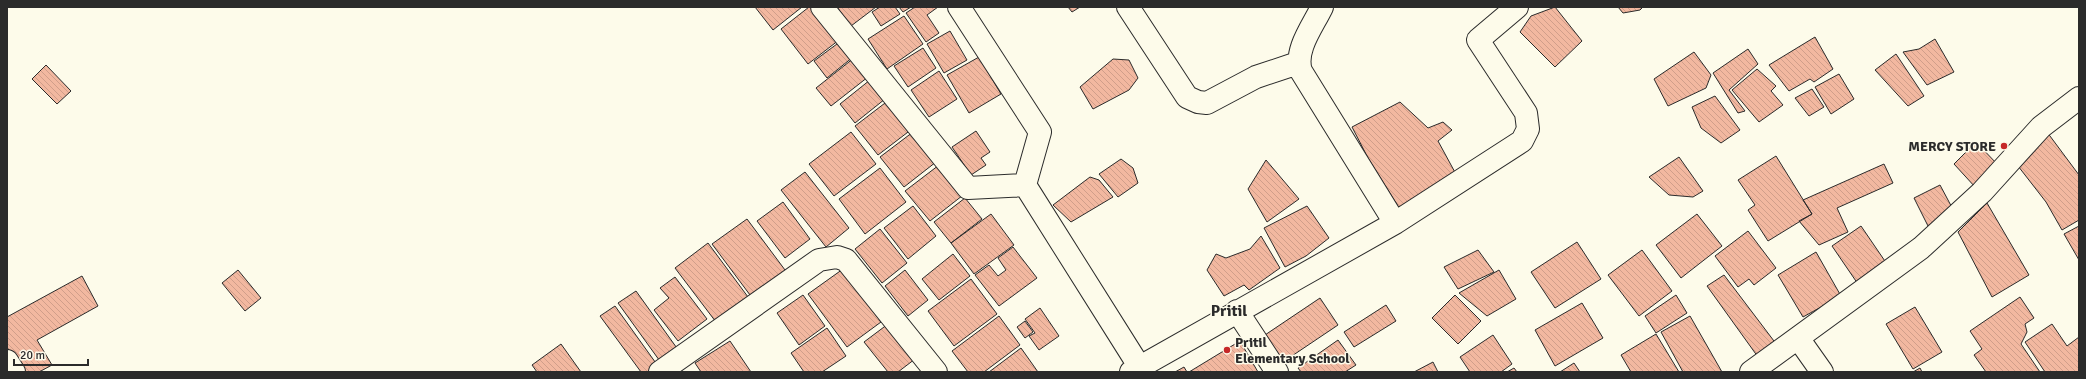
<svg xmlns="http://www.w3.org/2000/svg" width="2086" height="379" font-family="Signika,sans-serif">
  <style>
    .building { fill: url(#building-back-hatch); stroke: #2b2b2b }
    .lines { fill: none; stroke-linecap: round; stroke-linejoin: round }
    .minor-casing { stroke: #2b2b2b; stroke-width: 24 }
    .minor { stroke: #fdfbea; stroke-width: 22 }
    .poi-dot { fill: #c62828; stroke: #fdfbea; stroke-width: 1.5 }
    .labels { text-anchor: middle; stroke-width: 3; stroke-linejoin: round; paint-order: stroke }
    .poi-label { font-size: 14px; font-weight: bold; fill: #2b2b2b; stroke: #fdfbea; text-anchor: end }
    .quarter-label { font-size: 16px; font-weight: bold; fill: #2b2b2b; stroke: #fdfbea }
  </style>
  <defs>
    <pattern id="building-back-hatch" width="6" height="6" patternUnits="userSpaceOnUse"><rect width="6" height="6" fill="#f2b8a0"/><path d="M-1 5l2 2M0 0l6 6M5-1l2 2" fill="none" stroke="#d09e8a"/></pattern>
  </defs>
  <rect width="100%" height="100%" fill="#fdfbea"/>
  <!-- building -->
  <path class="building" d="M 755,7 L 802,7 L 773,30 Z
    M 809,7 L 813,7 L 839,40 L 808,64 L 781,29 Z
    M 837,7 L 876,7 L 851,26 Z
    M 880,7 L 895,7 L 900,14 L 881,26 L 872,12 Z
    M 899,7 L 911,7 L 903,12 Z
    M 915,7 L 938,7 L 927,15 L 939,33 L 926,42 L 906,13 Z
    M 1068,7 L 1080,7 L 1072,12 Z
    M 1555,7 L 1582,41 L 1555,67 L 1520,32 L 1531,16 Z
    M 1618,7 L 1643,7 L 1640,10 L 1623,13 Z
    M 904,16 L 923,44 L 887,69 L 868,39 Z
    M 950,31 L 967,60 L 944,73 L 927,44 Z
    M 1815,37 L 1833,69 L 1814,82 L 1810,79 L 1789,91 L 1769,65 Z
    M 1935,39 L 1954,72 L 1927,85 L 1903,52 L 1919,49 Z
    M 841,41 L 853,57 L 827,78 L 814,61 Z
    M 923,48 L 936,68 L 908,87 L 894,66 Z
    M 1748,49 L 1758,64 L 1729,90 L 1745,111 L 1738,113 L 1713,73 Z
    M 1694,52 L 1711,75 L 1706,88 L 1668,106 L 1654,79 Z
    M 1896,54 L 1924,96 L 1908,106 L 1875,70 Z
    M 979,57 L 1001,94 L 969,113 L 947,75 Z
    M 854,58 L 868,77 L 831,106 L 816,88 Z
    M 1113,59 L 1129,60 L 1138,78 L 1129,90 L 1093,109 L 1080,87 Z
    M 46,65 L 71,91 L 57,104 L 32,79 Z
    M 1757,69 L 1776,86 L 1771,91 L 1783,105 L 1759,122 L 1732,90 Z
    M 939,71 L 957,99 L 929,117 L 911,90 Z
    M 1839,74 L 1854,99 L 1831,114 L 1815,87 Z
    M 870,80 L 885,99 L 855,123 L 840,104 Z
    M 1812,89 L 1824,107 L 1809,116 L 1795,98 Z
    M 1715,96 L 1740,130 L 1721,143 L 1701,128 L 1692,107 Z
    M 889,100 L 912,129 L 878,155 L 855,126 Z
    M 1400,102 L 1428,128 L 1443,122 L 1452,130 L 1438,141 L 1457,176 L 1401,211 L 1368,158 L 1352,127 Z
    M 976,131 L 990,152 L 981,158 L 986,165 L 971,175 L 952,147 Z
    M 851,132 L 876,164 L 834,196 L 809,164 Z
    M 913,132 L 936,162 L 904,187 L 880,157 Z
    M 2047,132 L 2079,175 L 2079,220 L 2062,230 L 2046,202 L 2018,166 Z
    M 1976,142 L 1999,166 L 1976,188 L 1954,164 Z
    M 1776,156 L 1812,214 L 1768,241 L 1748,210 L 1755,205 L 1738,180 Z
    M 1679,157 L 1703,191 L 1693,197 L 1669,195 L 1649,177 Z
    M 1121,159 L 1133,168 L 1138,183 L 1118,197 L 1099,174 Z
    M 1266,160 L 1299,199 L 1267,222 L 1248,189 Z
    M 943,162 L 967,192 L 930,221 L 905,191 Z
    M 1884,164 L 1893,183 L 1837,208 L 1848,232 L 1819,245 L 1799,221 L 1812,214 L 1803,200 Z
    M 880,168 L 906,202 L 865,234 L 839,199 Z
    M 805,172 L 849,228 L 826,247 L 781,190 Z
    M 1090,177 L 1099,180 L 1113,197 L 1071,222 L 1053,205 Z
    M 1940,185 L 1956,215 L 1929,228 L 1914,198 Z
    M 965,198 L 982,219 L 951,243 L 934,222 Z
    M 783,202 L 810,239 L 785,258 L 757,221 Z
    M 1987,203 L 2029,275 L 1992,297 L 1958,232 Z
    M 913,206 L 936,236 L 908,259 L 884,228 Z
    M 1307,206 L 1329,238 L 1306,256 L 1285,267 L 1264,228 Z
    M 991,214 L 1014,245 L 974,274 L 951,243 Z
    M 1697,214 L 1722,246 L 1681,278 L 1656,245 Z
    M 747,219 L 788,274 L 753,299 L 712,244 Z
    M 1861,226 L 1889,267 L 1860,287 L 1832,246 Z
    M 2079,226 L 2079,260 L 2064,234 Z
    M 880,229 L 907,263 L 882,283 L 855,249 Z
    M 1748,231 L 1776,268 L 1754,285 L 1749,279 L 1738,287 L 1715,256 Z
    M 1261,236 L 1280,268 L 1249,290 L 1244,285 L 1224,296 L 1207,270 L 1216,254 L 1226,258 L 1250,249 Z
    M 1577,242 L 1601,279 L 1555,308 L 1531,272 Z
    M 708,243 L 751,301 L 719,326 L 675,268 Z
    M 1013,247 L 1037,278 L 999,306 L 975,275 L 989,265 L 998,276 L 1006,270 L 998,258 Z
    M 1478,250 L 1494,272 L 1458,289 L 1444,267 Z
    M 1642,250 L 1672,291 L 1639,316 L 1608,275 Z
    M 1816,252 L 1841,296 L 1803,317 L 1778,275 Z
    M 953,254 L 970,276 L 939,300 L 922,279 Z
    M 843,269 L 881,322 L 847,347 L 808,294 Z
    M 238,270 L 261,298 L 245,311 L 222,283 Z
    M 905,270 L 928,300 L 908,316 L 885,286 Z
    M 1499,270 L 1516,299 L 1487,316 L 1459,293 Z
    M 1724,275 L 1777,345 L 1758,357 L 1707,286 Z
    M 82,276 L 98,306 L 37,340 L 52,365 L 39,372 L 21,372 L 7,347 L 7,317 Z
    M 675,277 L 707,319 L 678,341 L 654,310 L 669,298 L 660,288 Z
    M 971,279 L 997,314 L 954,346 L 928,311 Z
    M 636,291 L 679,351 L 662,364 L 618,303 Z
    M 803,295 L 825,326 L 799,345 L 777,313 Z
    M 1455,295 L 1481,321 L 1458,344 L 1432,318 Z
    M 1676,295 L 1687,313 L 1656,333 L 1645,316 Z
    M 2020,297 L 2034,318 L 2025,324 L 2027,332 L 2021,344 L 2040,372 L 1986,372 L 1974,355 L 1982,349 L 1970,331 Z
    M 1320,298 L 1338,325 L 1280,364 L 1262,337 Z
    M 1582,303 L 1603,338 L 1555,366 L 1535,330 Z
    M 1386,305 L 1396,321 L 1354,347 L 1344,332 Z
    M 615,306 L 658,366 L 649,372 L 641,372 L 600,316 Z
    M 1915,307 L 1942,352 L 1913,369 L 1886,324 Z
    M 1040,308 L 1059,336 L 1039,350 L 1029,336 L 1035,333 L 1025,319 Z
    M 999,316 L 1020,345 L 984,372 L 968,372 L 952,351 Z
    M 1690,316 L 1722,372 L 1683,372 L 1661,332 Z
    M 1025,321 L 1033,332 L 1025,338 L 1017,327 Z
    M 888,324 L 915,359 L 898,372 L 888,372 L 864,342 Z
    M 2052,324 L 2067,346 L 2079,337 L 2079,372 L 2045,372 L 2025,342 Z
    M 827,328 L 846,356 L 822,372 L 804,372 L 791,353 Z
    M 1656,334 L 1679,372 L 1631,372 L 1621,355 Z
    M 1493,335 L 1512,364 L 1501,372 L 1470,372 L 1460,357 Z
    M 1338,340 L 1356,365 L 1345,372 L 1301,372 L 1298,368 Z
    M 730,341 L 751,372 L 701,372 L 695,363 Z
    M 1240,341 L 1258,372 L 1189,372 Z
    M 561,344 L 581,372 L 537,372 L 532,365 Z
    M 1021,348 L 1038,372 L 989,372 Z
    M 1433,362 L 1438,372 L 1414,372 Z
    M 1574,363 L 1580,372 L 1560,372 Z
    M 1184,367 L 1187,372 L 1175,372 Z
    M 1514,368 L 1517,372 L 1507,372 Z
    M 1920,368 L 1922,372 L 1913,372 Z"/>
  <g class="lines">
    <!-- minor casing -->
    <g class="minor-casing">
      <path id="minor" d="M 822,7 L 968,188 L 1025,185
        M 959,7 L 1040,132 L 1025,185 L 1139,366
        M 1128,7 L 1187,97 L 1198,102 L 1207,103 L 1256,77 L 1298,63
        M 1322,7 C 1313,26 1294,50 1301,71 L 1395,223
        M 1237,311 L 1277,372
        M 1798,338 L 1822,372
        M 7,361 L 14,372
        M 660,372 L 819,260 L 837,257 L 846,260 L 936,372
        M 1131,372 L 1395,223 L 1522,141 L 1528,129 L 1526,113 L 1478,40 L 1517,7
        M 1751,372 L 1921,248 L 1982,192 L 2041,127 L 2079,98"/>
    </g>
    <!-- minor -->
    <use href="#minor" class="minor"/>
  </g>
  <!-- markers -->
  <g class="poi-dot">
    <circle cx="2004" cy="146" r="4"/>
    <circle cx="1227" cy="350" r="4"/>
  </g>
  <g class="labels">
    <!-- poi labels -->
    <g class="poi-label">
      <text x="1996" y="151">MERCY STORE</text>
      <text x="1235" y="347" text-anchor="start">Pritil<tspan x="1235" dy="16">Elementary School</tspan></text>
    </g>
    <!-- quarter labels -->
    <g class="quarter-label">
      <text x="1229" y="316">Pritil</text>
    </g>
  </g>
  <!-- border -->
  <rect width="2086" height="379" fill="none" stroke="#2b2b2b" stroke-width="16"/>
  <!-- scale -->
  <path d="M14 359v6h74v-6" fill="none" stroke="#2b2b2b" stroke-width="2"/>
  <text x="20" y="359" font-size="12" fill="#2b2b2b" stroke="#fdfbea" stroke-width="3" paint-order="stroke">20 m</text>
</svg>
